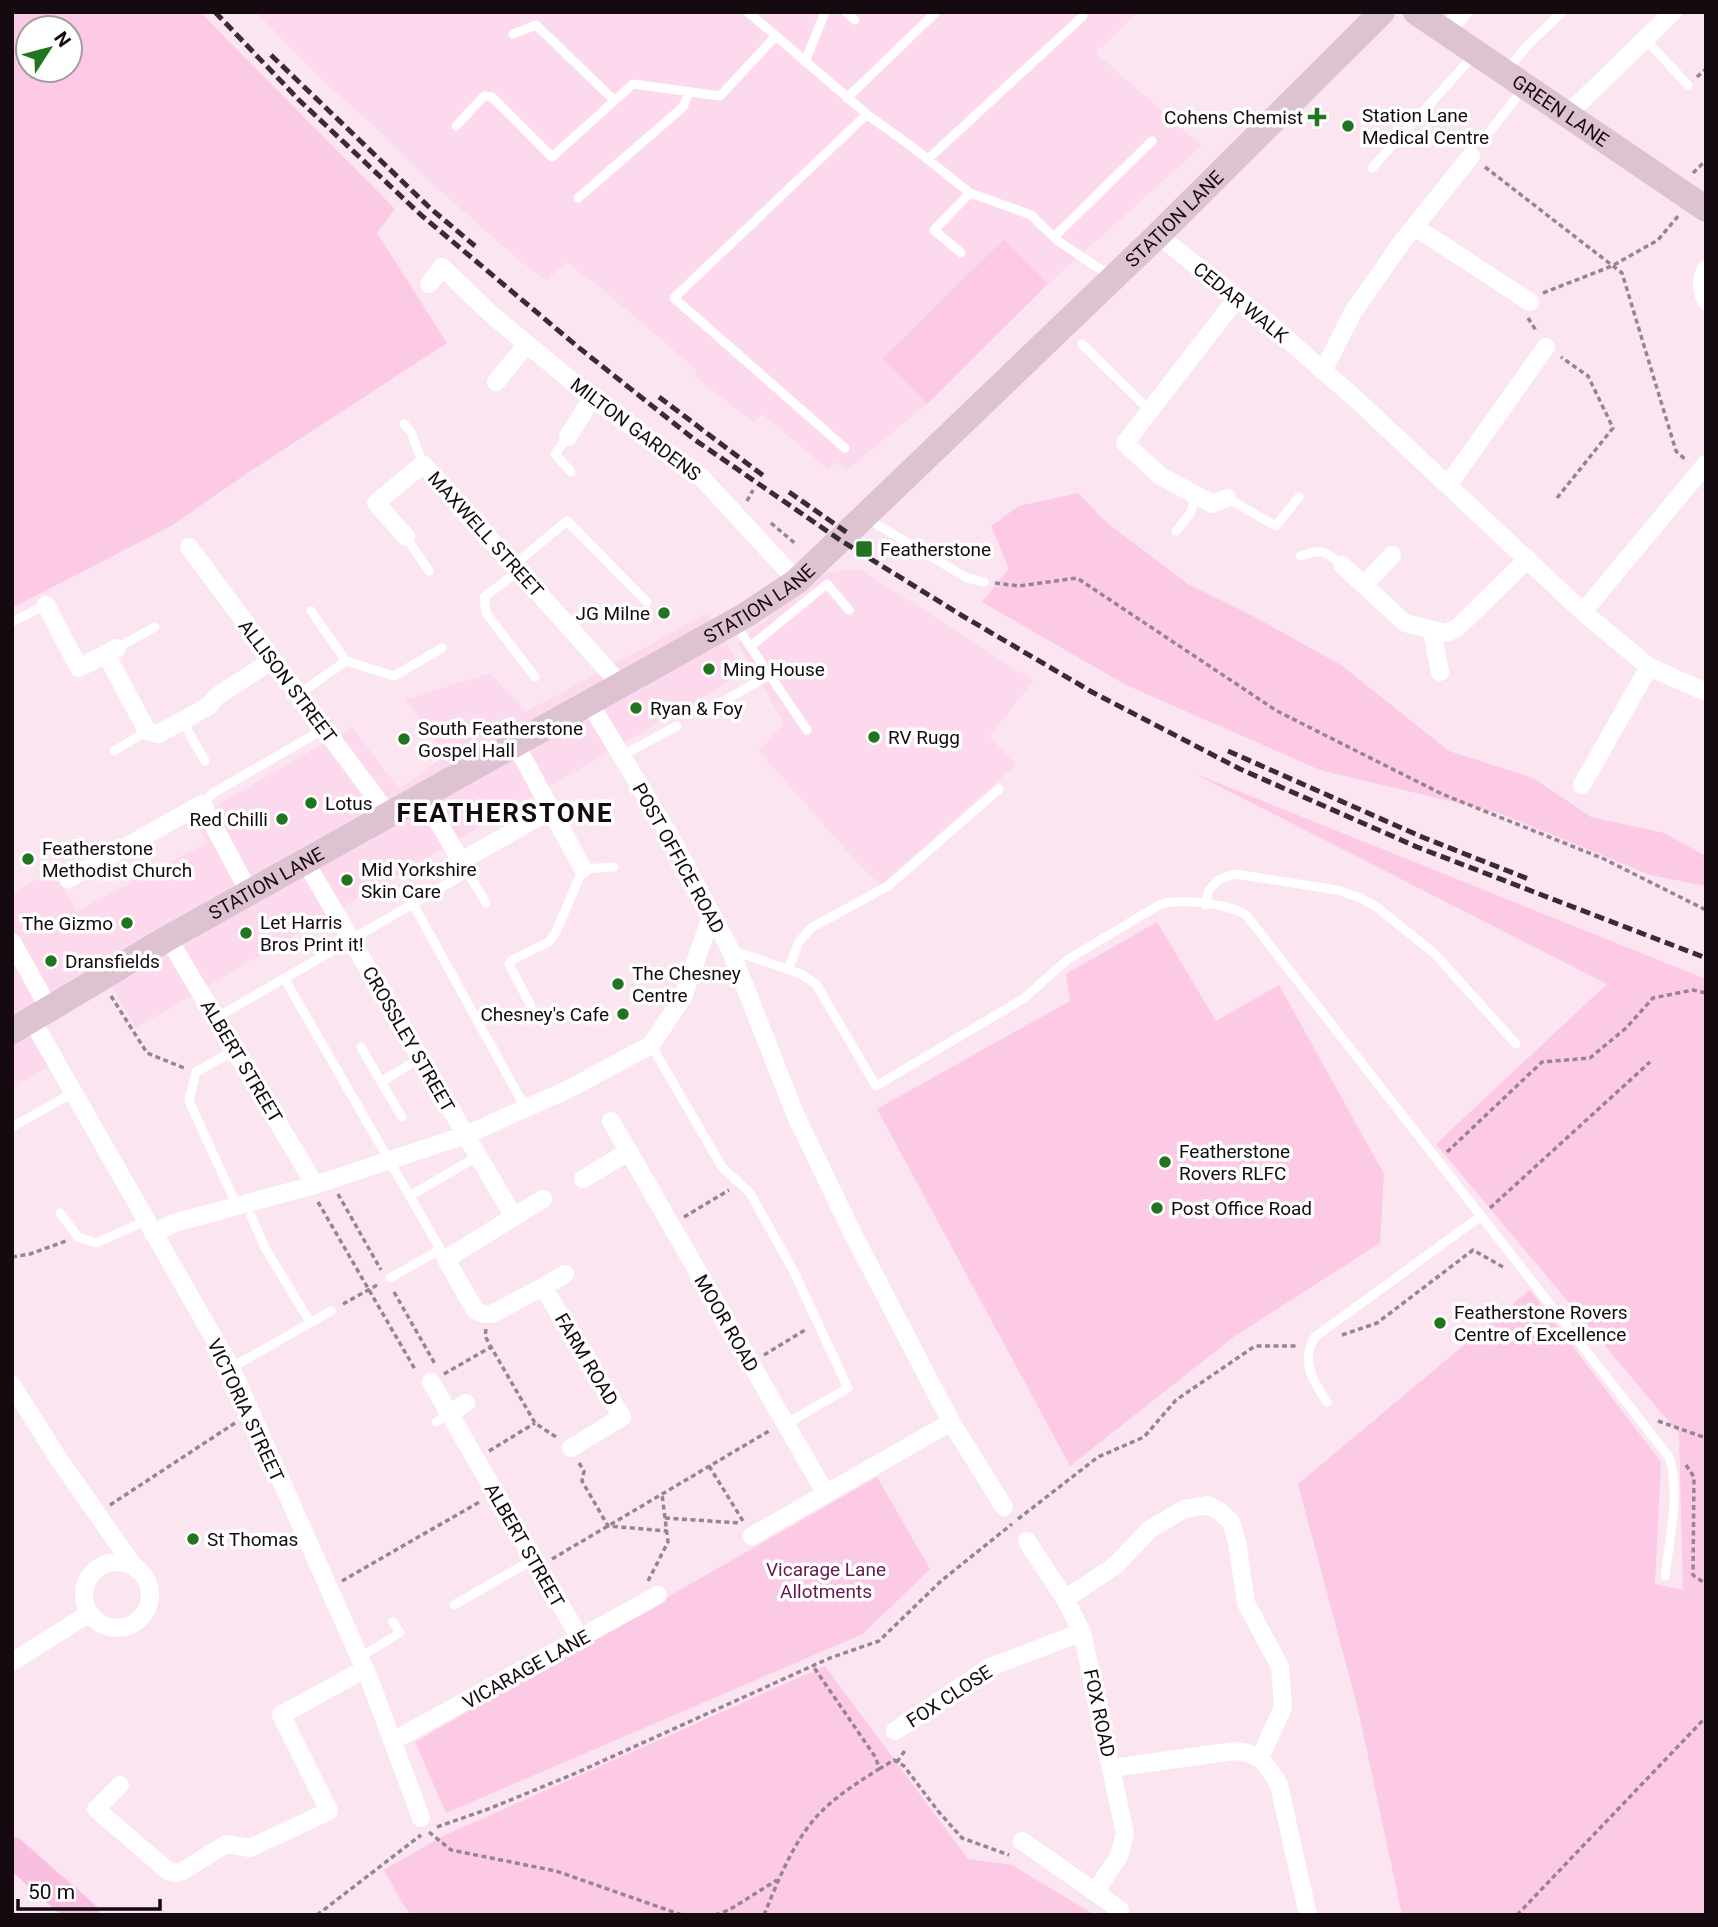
<svg xmlns="http://www.w3.org/2000/svg" width="1718" height="1927" font-family="Roboto,sans-serif">
  <style>
    .built { fill: #fcd9ec }
    .green { fill: #fdcae6; fill-rule: evenodd }
    .lines { fill: none; stroke-linecap: round; stroke-linejoin: round }
    .path { stroke: #96858f; stroke-width: 3.5; stroke-dasharray: 5 3.5; stroke-linecap: butt }
    .lane { stroke: #fff; stroke-width: 9 }
    .street { stroke: #fff; stroke-width: 18 }
    .secondary { stroke: #ddc2d2; stroke-width: 26 }
    .primary { stroke: #f8bfe0; stroke-width: 30 }
    .rail { stroke: #382c33; stroke-width: 5; stroke-dasharray: 10 5; stroke-linecap: butt }
    .poi-dot { fill: #217520; stroke: #fff; stroke-width: 2.5 }
    .labels { text-anchor: middle; stroke-width: 7; stroke-linejoin: round; paint-order: stroke }
    .street-label { font-size: 19px; fill: #150a10; stroke: #fff }
    .poi-label { font-size: 19px; fill: #150a10; stroke: #fff; text-anchor: start }
    .park-label { font-size: 19px; fill: #6a174e; stroke: #fff }
    .district-label { font-size: 26px; font-weight: bold; letter-spacing: 2px; fill: #150a10; stroke: #fff }
  </style>
  <rect width="100%" height="100%" fill="#fbe5f1"/>
  <!-- built -->
  <path class="built" d="M 256,12 L 1137,12 L 1096,53 L 1202,146 L 1048,284 L 1004,239 L 883,359 L 927,404 L 848,469 L 836,462 L 829,470 L 762,414 L 753,422 L 694,376 L 697,370 L 595,283 L 566,262 L 547,280 L 521,262 L 435,186 L 384,135 L 319,77 Z
    M 860,569 L 1034,681 L 989,736 L 1016,765 L 881,885 L 860,866 L 759,751 L 784,723 L 738,643 L 798,593 L 828,572 Z
    M 708,613 L 745,672 L 136,1028 L 112,987 L 33,1035 L 49,1066 L 12,1087 L 12,893 L 54,870 L 77,911 L 207,843 L 193,819 L 352,727 L 399,789 L 446,755 L 405,700 L 490,673 L 526,712 Z"/>
  <!-- green -->
  <path class="green" d="M 12,12 L 200,12 L 395,209 L 377,233 L 447,343 L 249,472 L 171,526 L 12,608 ZM 70,28 L 70,70 L 28,70 L 28,28 Z
    M 1004,239 L 1048,284 L 927,404 L 882,359 Z
    M 1078,493 L 1106,522 L 1188,584 L 1253,616 L 1341,665 L 1449,751 L 1533,778 L 1591,817 L 1664,833 L 1706,856 L 1706,886 L 1650,875 L 1499,813 L 1320,770 L 1126,685 L 982,602 L 1009,569 L 991,526 L 1019,506 Z
    M 1193,773 L 1706,979 L 1706,1915 L 1402,1915 L 1358,1709 L 1298,1484 L 1530,1290 L 1661,1462 L 1655,1584 L 1683,1590 L 1679,1434 L 1436,1144 L 1607,984 Z
    M 1157,922 L 1216,1021 L 1279,985 L 1384,1174 L 1380,1243 L 1235,1336 L 1070,1466 L 877,1109 L 1070,1001 L 1066,974 Z
    M 877,1477 L 930,1569 L 863,1634 L 446,1813 L 415,1742 Z
    M 825,1666 L 968,1859 L 1012,1865 L 1095,1915 L 412,1915 L 404,1906 L 384,1870 L 443,1836 Z"/>
  <g class="lines">
    <!-- path -->
    <path class="path" d="M 1697,77 L 1706,69
      M 1485,167 L 1622,273 L 1676,451 L 1687,461
      M 1693,173 L 1706,160
      M 1543,293 L 1612,266 L 1658,240 L 1679,215
      M 1528,318 L 1537,332
      M 1557,498 L 1613,428 L 1588,376 L 1561,357
      M 747,501 L 753,490
      M 771,523 L 797,545
      M 995,583 L 1019,586 L 1077,578 L 1277,711 L 1442,794 L 1604,859 L 1706,910
      M 111,996 L 147,1053 L 184,1068
      M 1447,1152 L 1542,1062 L 1590,1058 L 1626,1028 L 1653,998 L 1693,990 L 1706,993
      M 338,1194 L 381,1270
      M 318,1202 L 416,1371
      M 1490,1208 L 1650,1062
      M 684,1217 L 729,1190
      M 12,1257 L 30,1254 L 66,1241
      M 394,1292 L 435,1364
      M 343,1304 L 379,1284
      M 486,1329 L 485,1336 L 491,1347 L 535,1423 L 556,1437
      M 1342,1335 L 1377,1323 L 1473,1250 L 1503,1267
      M 764,1355 L 805,1330
      M 444,1374 L 491,1347
      M 1658,1421 L 1706,1438
      M 489,1451 L 535,1423
      M 579,1463 L 584,1471 L 582,1481 L 608,1526 L 667,1531
      M 1686,1465 L 1694,1477 L 1693,1575 L 1706,1584
      M 709,1466 L 743,1521
      M 110,1505 L 235,1423
      M 665,1518 L 740,1523
      M 1018,1519 L 1098,1457 L 1144,1437 L 1176,1400 L 1255,1346 L 1298,1346
      M 552,1559 L 769,1431
      M 342,1581 L 481,1501
      M 648,1581 L 668,1542 L 662,1494
      M 897,1762 L 906,1749
      M 879,1769 L 894,1760 L 904,1766 L 938,1811 L 962,1838 L 1009,1855
      M 437,1827 L 491,1808 L 576,1773 L 830,1658 L 879,1641 L 941,1581 L 1012,1524
      M 429,1832 L 451,1850 L 556,1871 L 682,1915
      M 317,1915 L 421,1835
      M 715,1915 L 729,1910 L 777,1880
      M 764,1915 C 778,1881 793,1842 818,1815 C 836,1796 857,1783 879,1769 L 876,1758 L 813,1666
      M 1517,1915 L 1706,1717"/>
    <!-- lane -->
    <path class="lane" d="M 748,12 L 869,116 L 911,146 L 970,193 L 1031,215 L 1058,241 L 1112,277
      M 846,12 L 855,20
      M 513,34 L 536,25 L 614,100
      M 1645,39 L 1688,85
      M 805,62 L 825,12
      M 1506,71 L 1528,45 L 1562,12
      M 847,98 L 936,12
      M 456,126 L 484,96 L 492,97 L 552,157 L 633,84 L 720,96 L 775,37
      M 1490,131 L 1524,88
      M 928,159 L 1083,16
      M 1372,168 L 1474,55
      M 578,198 L 683,107 L 689,92
      M 1054,237 L 1152,141
      M 961,253 L 934,230 L 970,193
      M 1082,344 L 1149,410
      M 404,424 L 411,432 L 423,464
      M 568,437 L 555,454 L 571,472
      M 845,448 L 674,298 L 867,114
      M 1227,498 L 1276,526 L 1299,497
      M 866,518 L 967,578 L 984,582
      M 1176,531 L 1190,514 L 1196,496
      M 406,537 L 429,571
      M 1300,556 C 1323,549 1324,550 1342,565
      M 514,565 L 567,521 L 647,602
      M 519,571 L 484,597 L 486,613 L 535,677
      M 311,611 L 346,661
      M 12,622 L 46,605
      M 735,624 L 807,730
      M 750,647 L 827,584 L 849,610
      M 117,648 L 155,627
      M 299,694 L 346,661 L 394,676 L 442,648
      M 710,709 L 769,675
      M 182,720 L 205,761
      M 114,751 L 147,731
      M 621,756 L 677,726
      M 202,804 L 213,793 L 324,729
      M 465,868 L 486,903
      M 413,904 L 526,1109
      M 1205,905 L 1209,890 L 1218,880 L 1235,874 L 1337,890 L 1361,898 L 1378,908 L 1435,954 L 1516,1044
      M 732,950 L 801,974 L 816,984 L 876,1086 L 1023,999 L 1067,960 L 1159,905 C 1178,897 1231,904 1247,916 L 1669,1457 C 1681,1490 1669,1541 1665,1576
      M 788,969 L 799,942 L 811,928 L 888,886 L 999,789
      M 284,978 L 446,1259
      M 531,1006 L 509,964 L 512,960 L 549,942 L 555,934 L 583,869 L 614,867
      M 216,1018 L 468,872
      M 651,1045 L 722,1167 L 750,1193 L 794,1272 L 848,1388 L 786,1424
      M 361,1047 L 381,1082 L 420,1058
      M 235,1050 L 196,1072 L 189,1101 L 237,1206
      M 381,1082 L 402,1117
      M 12,1127 L 73,1093
      M 410,1196 L 478,1156
      M 60,1213 L 78,1237 L 96,1243 L 146,1221
      M 251,1216 L 265,1248 L 310,1322
      M 390,1278 L 440,1250
      M 231,1368 L 331,1311
      M 1327,1402 C 1313,1381 1300,1361 1315,1337 L 1481,1216
      M 436,1422 L 449,1414
      M 454,1605 L 534,1559
      M 360,1657 L 400,1633 L 393,1622"/>
    <!-- street -->
    <path class="street" d="M 1445,32 L 1463,12
      M 1567,115 L 1673,12
      M 1415,227 L 1530,302
      M 1158,235 L 1271,325 L 1358,401 L 1583,612 L 1649,667 L 1706,692
      M 1706,269 C 1700,280 1701,289 1706,301
      M 429,284 L 442,267 L 492,315 L 592,398 L 701,477 L 797,581
      M 1323,371 L 1353,312 L 1402,242 L 1471,156
      M 496,382 L 527,344
      M 568,437 L 592,398
      M 1448,485 L 1546,347
      M 1227,498 L 1212,504 L 1159,475 L 1125,443 L 1237,298
      M 406,537 L 376,503 L 423,464 L 620,684
      M 189,547 L 388,814
      M 1342,565 L 1405,623 L 1446,633 L 1457,628 L 1528,559
      M 1364,585 L 1392,555
      M 46,605 L 79,668 L 117,648
      M 1583,612 L 1706,464
      M 1432,631 L 1440,672
      M 106,654 L 147,731 L 158,734 L 209,706 L 217,696 L 273,660
      M 589,702 L 670,836 L 730,949 L 796,1116 L 853,1234 L 951,1422 L 1004,1507
      M 515,743 L 583,869
      M 1582,785 L 1649,667
      M 422,795 L 461,861 L 551,810
      M 305,861 L 514,1217
      M 68,879 L 202,804 L 249,892
      M 168,938 L 315,1185
      M 12,942 L 50,1010
      M 32,1020 L 231,1368 L 370,1681 L 421,1818
      M 611,1121 L 826,1494
      M 583,1179 L 628,1152
      M 543,1199 L 446,1259 L 475,1310 L 483,1314 L 492,1314 L 543,1287 L 622,1417 L 571,1448
      M 153,1233 L 174,1223 L 315,1185 L 466,1135 L 569,1089 L 651,1045 L 683,997 L 712,914
      M 543,1287 L 565,1274
      M 431,1382 L 581,1640
      M 12,1385 L 58,1458 L 135,1568
      M 449,1414 L 466,1403
      M 752,1536 L 951,1422
      M 1027,1541 L 1065,1599 L 1082,1632 L 1125,1834 L 1119,1856 L 1095,1892 L 1120,1910
      M84 1595a33 33 0 1 1 66 0a33 33 0 1 1-66 0Z
      M 1065,1599 L 1116,1565 L 1149,1530 L 1184,1509 L 1208,1505 L 1219,1511 L 1231,1522 L 1237,1542 L 1246,1603 L 1280,1667 L 1283,1707 L 1260,1758
      M 12,1662 L 90,1613
      M 895,1731 L 988,1668 L 1082,1632
      M 393,1741 L 658,1595
      M 1112,1768 L 1234,1751 C 1260,1752 1267,1764 1279,1785 L 1308,1915
      M 120,1785 L 96,1809 L 168,1871 L 175,1873 L 183,1871 L 226,1844 L 250,1848 L 329,1811 L 281,1715 L 365,1669
      M 1022,1841 L 1095,1892"/>
    <!-- secondary -->
    <g class="secondary">
      <path id="s1" d="M 1416,12 L 1706,209"/>
      <path id="s2" d="M 12,1031 L 168,938 L 746,615 L 797,581 L 1158,235 L 1382,12"/>
    </g>
    <!-- primary -->
    <path class="primary" d="M 12,1852 L 84,1915"/>
    <!-- rail -->
    <path class="rail" d="M 215,12 L 299,100 L 421,215 L 578,347 L 695,440 L 840,540 L 961,615 L 1092,692 L 1240,769 L 1417,847 L 1706,958
      M 271,55 L 430,208 L 475,246
      M 659,397 L 765,477
      M 789,492 L 849,534
      M 1228,751 L 1422,837 L 1531,880"/>
  </g>
  <!-- markers -->
  <g class="poi-dot">
    <path d="M1313.5 106.5h7v7h7v7h-7v7h-7v-7h-7v-7h7z"/>
    <circle cx="1348" cy="126" r="7"/>
    <rect x="855" y="540" width="18" height="18" rx="3.5"/>
    <circle cx="664" cy="613" r="7"/>
    <circle cx="709" cy="669" r="7"/>
    <circle cx="636" cy="708" r="7"/>
    <circle cx="874" cy="737" r="7"/>
    <circle cx="404" cy="739" r="7"/>
    <circle cx="311" cy="803" r="7"/>
    <circle cx="282" cy="819" r="7"/>
    <circle cx="28" cy="859" r="7"/>
    <circle cx="347" cy="880" r="7"/>
    <circle cx="127" cy="923" r="7"/>
    <circle cx="246" cy="933" r="7"/>
    <circle cx="51" cy="961" r="7"/>
    <circle cx="618" cy="984" r="7"/>
    <circle cx="623" cy="1014" r="7"/>
    <circle cx="1165" cy="1162" r="7"/>
    <circle cx="1157" cy="1208" r="7"/>
    <circle cx="1440" cy="1323" r="7"/>
    <circle cx="193" cy="1539" r="7"/>
  </g>
  <g class="labels">
    <!-- street labels -->
    <g class="street-label">
      <text dy="7" stroke="none"><textPath href="#s1" startOffset="175">GREEN LANE</textPath></text>
      <text dy="7" stroke="none"><textPath href="#s2" startOffset="1428">STATION LANE</textPath></text>
      <text transform="translate(1241 302) rotate(39)" y="7">CEDAR WALK</text>
      <text transform="translate(636 429) rotate(37)" y="7">MILTON GARDENS</text>
      <text transform="translate(486 534) rotate(48)" y="7">MAXWELL STREET</text>
      <text dy="7" stroke="none"><textPath href="#s2" startOffset="861">STATION LANE</textPath></text>
      <text transform="translate(288 681) rotate(53)" y="7">ALLISON STREET</text>
      <text transform="translate(679 858) rotate(61)" y="7">POST OFFICE ROAD</text>
      <text dy="7" stroke="none"><textPath href="#s2" startOffset="294">STATION LANE</textPath></text>
      <text transform="translate(409 1039) rotate(60)" y="7">CROSSLEY STREET</text>
      <text transform="translate(242 1061) rotate(59)" y="7">ALBERT STREET</text>
      <text transform="translate(727 1323) rotate(60)" y="7">MOOR ROAD</text>
      <text transform="translate(587 1359) rotate(59)" y="7">FARM ROAD</text>
      <text transform="translate(246 1410) rotate(65)" y="7">VICTORIA STREET</text>
      <text transform="translate(525 1545) rotate(60)" y="7">ALBERT STREET</text>
      <text transform="translate(526 1669) rotate(-29)" y="7">VICARAGE LANE</text>
      <text transform="translate(949 1696) rotate(-33)" y="7">FOX CLOSE</text>
      <text transform="translate(1100 1713) rotate(78)" y="7">FOX ROAD</text>
    </g>
    <!-- poi labels -->
    <g class="poi-label">
      <text x="1362" y="122">Station Lane<tspan x="1362" dy="22">Medical Centre</tspan></text>
      <text x="1303" y="124" text-anchor="end">Cohens Chemist</text>
      <text x="880" y="556">Featherstone</text>
      <text x="650" y="620" text-anchor="end">JG Milne</text>
      <text x="723" y="676">Ming House</text>
      <text x="650" y="715">Ryan &amp; Foy</text>
      <text x="418" y="735">South Featherstone<tspan x="418" dy="22">Gospel Hall</tspan></text>
      <text x="888" y="744">RV Rugg</text>
      <text x="325" y="810">Lotus</text>
      <text x="268" y="826" text-anchor="end">Red Chilli</text>
      <text x="42" y="855">Featherstone<tspan x="42" dy="22">Methodist Church</tspan></text>
      <text x="361" y="876">Mid Yorkshire<tspan x="361" dy="22">Skin Care</tspan></text>
      <text x="260" y="929">Let Harris<tspan x="260" dy="22">Bros Print it!</tspan></text>
      <text x="113" y="930" text-anchor="end">The Gizmo</text>
      <text x="65" y="968">Dransfields</text>
      <text x="632" y="980">The Chesney<tspan x="632" dy="22">Centre</tspan></text>
      <text x="609" y="1021" text-anchor="end">Chesney's Cafe</text>
      <text x="1179" y="1158">Featherstone<tspan x="1179" dy="22">Rovers RLFC</tspan></text>
      <text x="1171" y="1215">Post Office Road</text>
      <text x="1454" y="1319">Featherstone Rovers<tspan x="1454" dy="22">Centre of Excellence</tspan></text>
      <text x="207" y="1546">St Thomas</text>
    </g>
    <!-- park labels -->
    <g class="park-label">
      <text x="826" y="1576">Vicarage Lane<tspan x="826" dy="22">Allotments</tspan></text>
    </g>
    <!-- district labels -->
    <g class="district-label">
      <text x="505" y="822">FEATHERSTONE</text>
    </g>
  </g>
  <!-- border -->
  <rect width="1718" height="1927" fill="none" stroke="#150a10" stroke-width="28"/>
  <!-- north arrow -->
  <g transform="translate(49 49) rotate(54)"><circle r="33" fill="#ffffff" stroke="#a19d9f" stroke-width="2"/>
  <path d="M0-5L12 26L0 18L-12 26Z" fill="#217520"/>
  <text y="-10" font-size="19" font-weight="bold" text-anchor="middle" fill="#150a10">N</text>
  </g>
  <!-- scale -->
  <path d="M18 1899v10h142v-10" fill="none" stroke="#150a10" stroke-width="3.5"/>
  <text x="28" y="1899" font-size="21" fill="#150a10" stroke="#ffffff" stroke-width="5" paint-order="stroke">50 m</text>
</svg>
